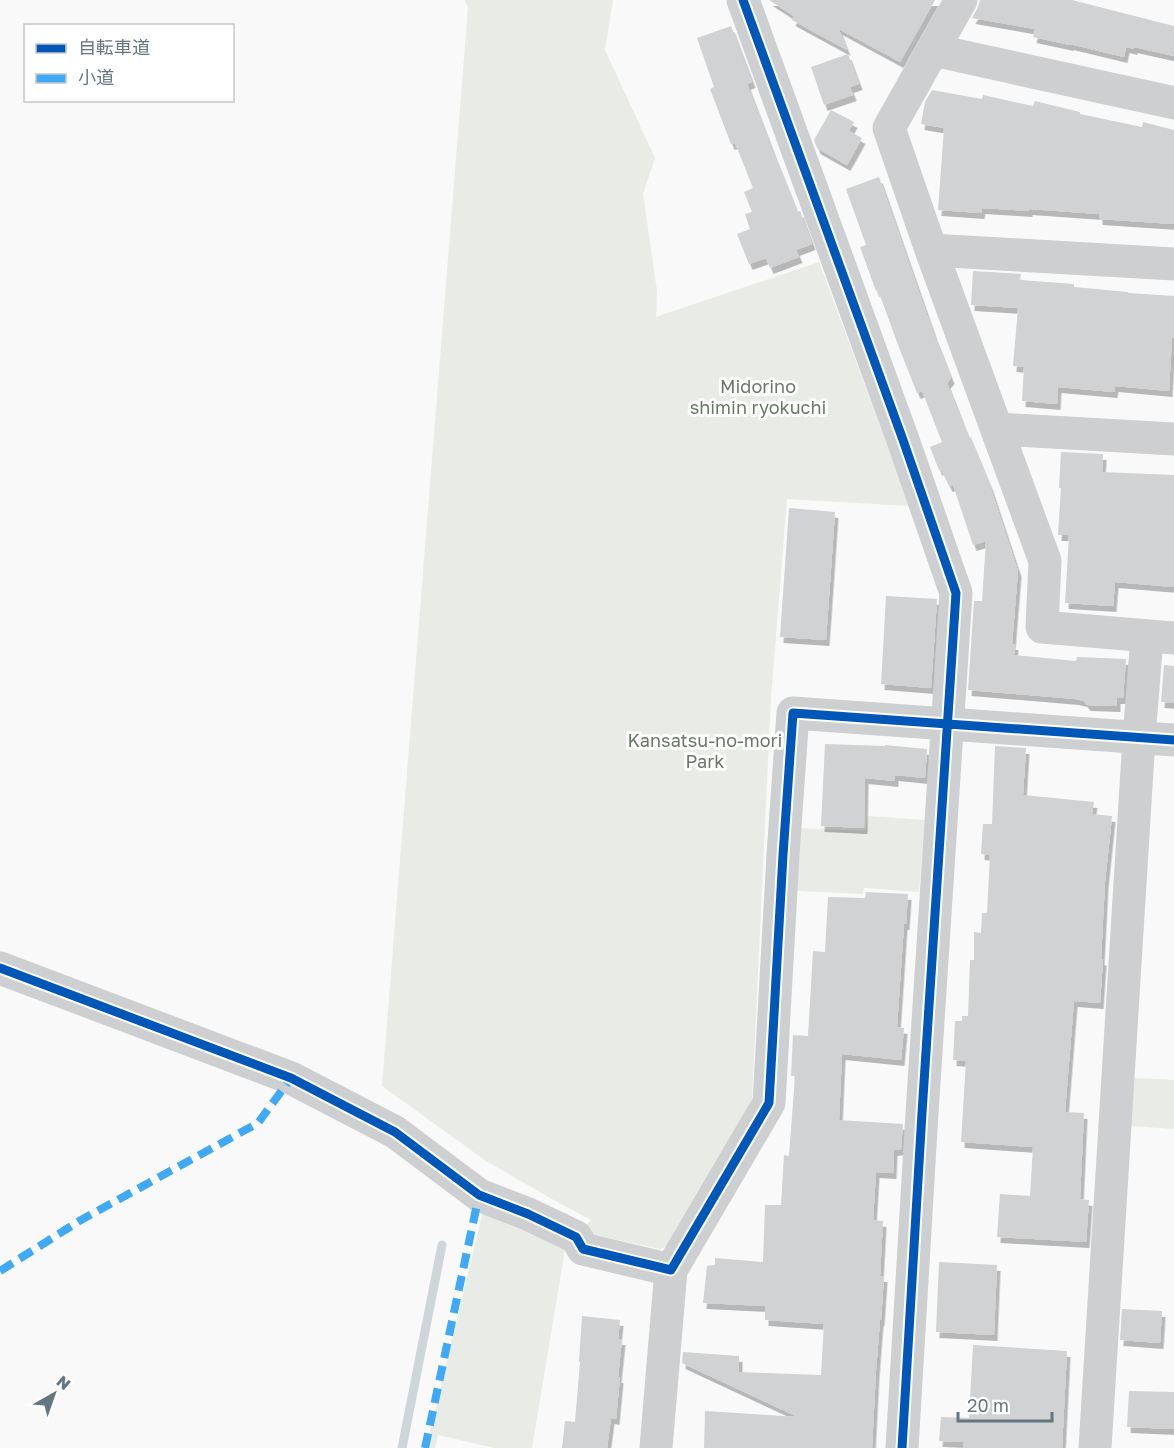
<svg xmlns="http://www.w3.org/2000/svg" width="1174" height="1448" font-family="'Golos Text','Noto Sans JP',sans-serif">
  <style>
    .green { fill: #e8ebe6 }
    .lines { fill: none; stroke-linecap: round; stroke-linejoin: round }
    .stream { stroke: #ced6d9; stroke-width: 9 }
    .building { fill: #d0d2d3; filter: url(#shadow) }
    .street { stroke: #cecfd0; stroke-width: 33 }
    .quiet { stroke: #3fa9f5; stroke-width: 8; stroke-dasharray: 15 8; stroke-linecap: butt }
    .cycleway-casing { stroke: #fff; stroke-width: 13 }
    .cycleway { stroke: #0057b8; stroke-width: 9 }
    .labels { text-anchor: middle; stroke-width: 6; stroke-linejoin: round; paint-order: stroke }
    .park-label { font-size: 18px; fill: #687a64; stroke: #fff }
  </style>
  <defs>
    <filter id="shadow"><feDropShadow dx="3.5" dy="6" stdDeviation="0" flood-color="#0004"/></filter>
  </defs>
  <rect width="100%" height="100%" fill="#f9f9f9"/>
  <!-- green -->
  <path class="green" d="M 465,0 L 613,0 L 605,50 L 655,158 L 643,194 L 657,291 L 656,317 L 819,262 L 910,506 L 787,499 L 771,698 L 752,1100 L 671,1244 L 660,1249 L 595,1235 L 584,1227 L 591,1220 L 559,1203 L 486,1161 L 382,1086 L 468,8 Z
    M 868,816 L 925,820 L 919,892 L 864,888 L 863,894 L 797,891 L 801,828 L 866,831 Z
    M 1134,1078 L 1174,1080 L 1174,1129 L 1131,1126 Z
    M 484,1207 L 566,1243 L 532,1448 L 494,1448 L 438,1435 L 435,1448 L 426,1448 Z"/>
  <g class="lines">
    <!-- stream -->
    <path class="stream" d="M 402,1448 L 442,1245"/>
  </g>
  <!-- building -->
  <path class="building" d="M 769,0 L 935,0 L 900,62 L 839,29 L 847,50 L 792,20 L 794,16 Z
    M 980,0 L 1072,0 L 1174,26 L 1174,56 L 1134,47 L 1134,49 L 1126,47 L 1124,57 L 1070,44 L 1070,45 L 1033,37 L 1035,29 L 972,18 L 977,9 Z
    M 731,26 L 752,82 L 747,84 L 774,155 L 797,212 L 800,211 L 812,244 L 796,250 L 799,257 L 770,268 L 766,258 L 749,264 L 737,234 L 750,229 L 745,214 L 752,212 L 744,192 L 753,188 L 735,143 L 731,144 L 710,89 L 714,87 L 697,38 Z
    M 848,54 L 859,84 L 850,87 L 853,95 L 824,105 L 811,67 Z
    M 932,90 L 982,99 L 983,95 L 1033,106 L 1035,101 L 1080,112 L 1080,114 L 1142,127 L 1143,122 L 1174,130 L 1174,224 L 1099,219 L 1099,214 L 1029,209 L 1029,211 L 982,208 L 981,213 L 938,210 L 944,128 L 921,124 L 925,102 Z
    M 831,110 L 854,122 L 849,131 L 862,138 L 847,165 L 817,148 L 814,140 Z
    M 879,177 L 934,335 L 951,378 L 947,383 L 966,432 L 967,431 L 990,486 L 1018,571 L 1012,644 L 1015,644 L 1014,655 L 1076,661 L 1077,657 L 1126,659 L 1123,698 L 1117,698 L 1117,706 L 1087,705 L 1084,701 L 1075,699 L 968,690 L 974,601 L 982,601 L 986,541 L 973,545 L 953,485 L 949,486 L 941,469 L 939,470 L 930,447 L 942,442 L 922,391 L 917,393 L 898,345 L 878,290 L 876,291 L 860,247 L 866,245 L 846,189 Z
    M 973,271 L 1021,274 L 1020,280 L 1074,284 L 1074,287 L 1128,292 L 1128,293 L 1174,296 L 1174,338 L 1172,338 L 1169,391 L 1115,386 L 1114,392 L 1058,387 L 1057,404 L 1022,401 L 1024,367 L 1013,366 L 1018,308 L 971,305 Z
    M 1061,452 L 1103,454 L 1102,472 L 1174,475 L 1174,587 L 1115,582 L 1113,606 L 1065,603 L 1069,535 L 1058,535 L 1061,488 L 1059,488 Z
    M 789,508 L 835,512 L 826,640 L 780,637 Z
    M 886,596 L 937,599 L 931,688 L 881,684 Z
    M 1164,665 L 1174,666 L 1174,703 L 1161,702 Z
    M 825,744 L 885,746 L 885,745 L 927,749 L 925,778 L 895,775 L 895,781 L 865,778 L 864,828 L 821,826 Z
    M 995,746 L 1026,748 L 1023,795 L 1094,802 L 1092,814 L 1112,816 L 1105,882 L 1101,959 L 1103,960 L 1100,1003 L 1074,1001 L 1065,1112 L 1084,1113 L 1080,1199 L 1089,1200 L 1086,1242 L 997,1237 L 1000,1194 L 1030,1196 L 1033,1147 L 961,1142 L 966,1061 L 953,1060 L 955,1021 L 962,1021 L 962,1016 L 968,1016 L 970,960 L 974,960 L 974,932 L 981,933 L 982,913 L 987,913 L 990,855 L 981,854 L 983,824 L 992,824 Z
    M 866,892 L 908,894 L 906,924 L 904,924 L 897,1027 L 904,1028 L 901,1060 L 842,1054 L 839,1120 L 903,1124 L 901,1149 L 894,1150 L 893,1173 L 876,1172 L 873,1220 L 883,1221 L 880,1276 L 884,1276 L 881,1320 L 880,1320 L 876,1371 L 872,1448 L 704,1448 L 705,1411 L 798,1417 L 682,1363 L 683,1352 L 739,1356 L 739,1372 L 821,1375 L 824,1324 L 765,1320 L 765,1306 L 703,1303 L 707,1266 L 715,1265 L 715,1258 L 763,1262 L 765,1205 L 781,1205 L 784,1155 L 789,1156 L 795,1076 L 791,1076 L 793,1035 L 808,1036 L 813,951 L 825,952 L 828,897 L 865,898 Z
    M 939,1262 L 997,1265 L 994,1335 L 936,1332 Z
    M 1122,1309 L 1162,1311 L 1160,1343 L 1120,1340 Z
    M 582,1316 L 620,1320 L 618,1339 L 622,1339 L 618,1377 L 620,1377 L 616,1419 L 611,1418 L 607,1448 L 562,1448 L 565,1421 L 575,1422 L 580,1362 L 579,1362 L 580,1346 Z
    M 973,1345 L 1067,1351 L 1062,1448 L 963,1448 L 964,1442 L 939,1441 L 941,1417 L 969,1418 Z
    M 1129,1391 L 1174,1392 L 1174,1429 L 1127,1427 Z"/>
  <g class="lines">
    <!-- street -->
    <path class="street" d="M 743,0 L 903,440 L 956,593 L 922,1113 L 902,1448
      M 961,0 L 889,128 L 931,250 L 1045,561 L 1042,627 L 1174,638
      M 933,50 L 1174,103
      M 931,250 L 1174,264
      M 997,429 L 1174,439
      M 0,968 L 291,1078 L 395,1132 L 479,1195 L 528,1214 L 576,1237 L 583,1249 L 671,1270 L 769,1103 L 783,855 L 793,713 L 1174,740
      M 656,1448 L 671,1270
      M 1095,1448 L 1139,738 L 1147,637"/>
    <!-- quiet -->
    <path class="quiet" d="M 0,1271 L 81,1220 L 258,1123 L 291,1078
      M 425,1448 L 479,1195"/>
    <!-- cycleway casing -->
    <g class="cycleway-casing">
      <path id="cycleway" d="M 743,0 L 903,440 L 956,593 L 922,1113 L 902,1448
        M 0,968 L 291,1078 L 395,1132 L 479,1195 L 528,1214 L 576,1237 L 583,1249 L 671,1270 L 769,1103 L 783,855 L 793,713 L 1174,740"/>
    </g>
    <!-- cycleway -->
    <use href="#cycleway" class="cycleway"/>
  </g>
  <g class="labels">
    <!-- park labels -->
    <g class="park-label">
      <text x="758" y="393">Midorino<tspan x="758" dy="21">shimin ryokuchi</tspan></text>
      <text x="705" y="747">Kansatsu-no-mori<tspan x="705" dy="21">Park</tspan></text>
    </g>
  </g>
  <!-- legend -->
  <rect x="24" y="24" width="210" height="78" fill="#ffffff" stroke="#c1c8cd" stroke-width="1.5"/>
  <rect x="36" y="44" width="30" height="9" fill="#0057b8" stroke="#c1c8cd" stroke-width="1.5"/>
  <text x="78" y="54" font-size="18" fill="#657683">自転車道</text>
  <rect x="36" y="74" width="30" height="9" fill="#3fa9f5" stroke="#c1c8cd" stroke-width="1.5"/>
  <text x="78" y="84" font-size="18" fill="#657683">小道</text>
  <!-- north arrow -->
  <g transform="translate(54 1394) rotate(40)" stroke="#ffffff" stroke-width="4.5" paint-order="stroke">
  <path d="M0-4.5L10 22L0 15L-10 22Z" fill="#657683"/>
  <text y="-9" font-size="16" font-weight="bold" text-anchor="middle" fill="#657683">N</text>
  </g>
  <!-- scale -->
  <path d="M958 1412v9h94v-9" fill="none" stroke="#657683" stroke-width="3"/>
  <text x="967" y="1412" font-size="18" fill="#657683" stroke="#ffffff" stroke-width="4.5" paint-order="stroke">20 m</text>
</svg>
